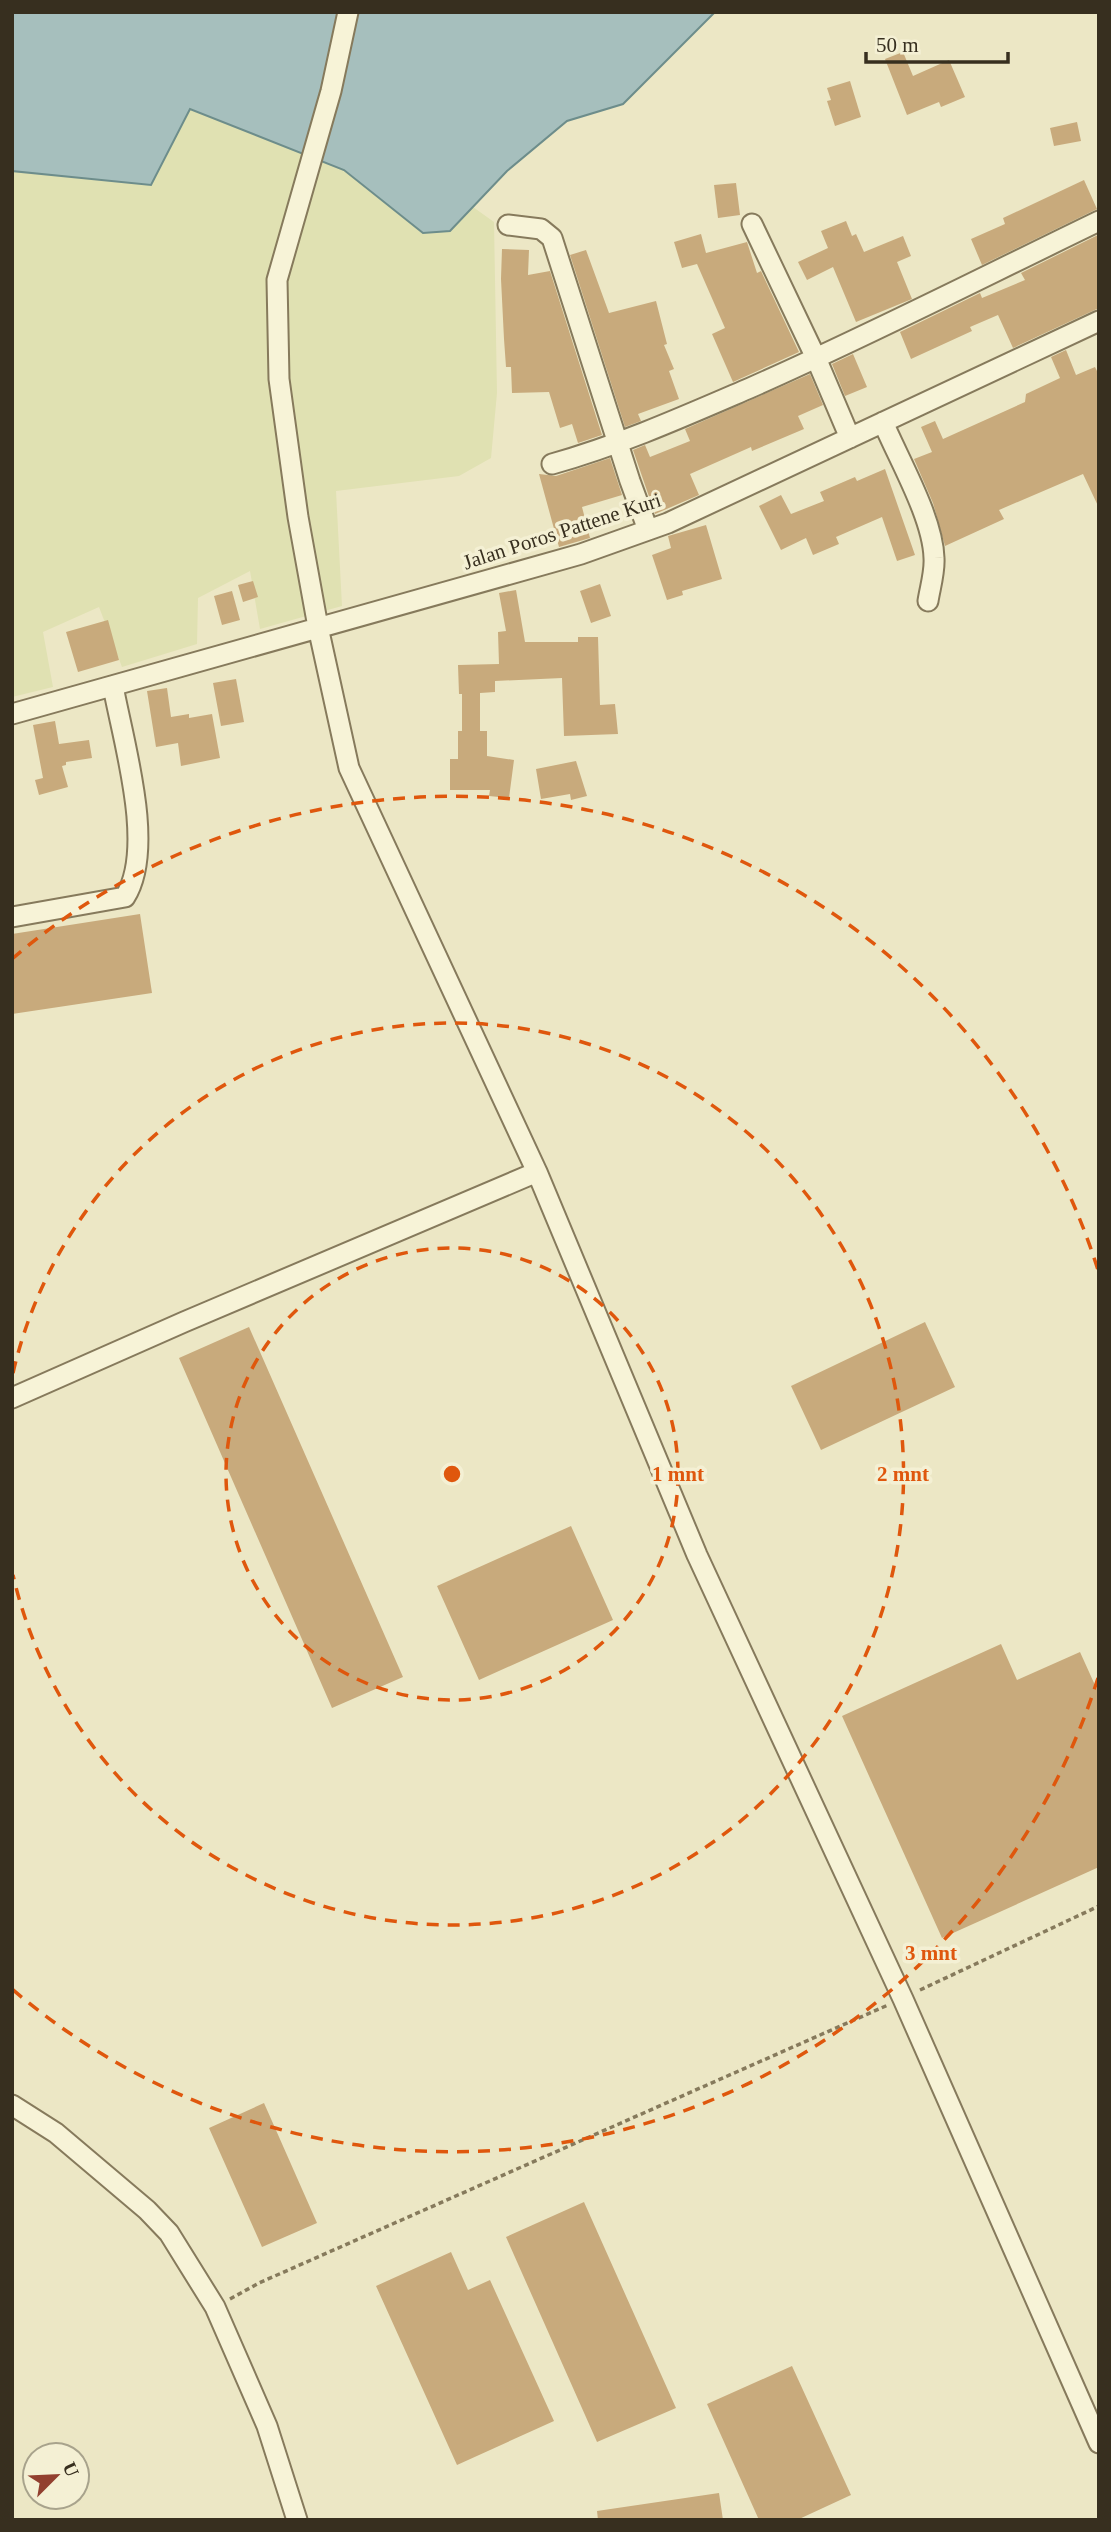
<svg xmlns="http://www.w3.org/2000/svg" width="1111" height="2532" font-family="'Times New Roman',serif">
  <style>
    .farmland { fill: #e0e1b2 }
    .water { fill: #a6bfbd; stroke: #6d8d8b; stroke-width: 2 }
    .building { fill: #c8aa7c }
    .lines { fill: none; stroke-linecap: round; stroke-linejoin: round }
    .minor-casing { stroke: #867a5c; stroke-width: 23 }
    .path { stroke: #867a5c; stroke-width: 3.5; stroke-dasharray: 5 3.5; stroke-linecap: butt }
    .minor { stroke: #f7f3d7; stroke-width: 19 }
    .ring { fill: none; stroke: #df570d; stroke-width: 3.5; stroke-dasharray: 12 9 }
    .labels { text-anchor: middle; stroke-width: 7; stroke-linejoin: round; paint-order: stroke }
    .street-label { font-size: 21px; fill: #372f1f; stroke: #f4f0d4 }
    .centre { fill: #df570d; stroke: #f4f0d4; stroke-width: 3.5 }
    .ring-label { font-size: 21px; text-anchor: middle; font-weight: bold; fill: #df570d; stroke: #f4f0d4; stroke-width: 7; stroke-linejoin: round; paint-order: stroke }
  </style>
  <rect width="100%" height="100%" fill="#ece7c5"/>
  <!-- farmland -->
  <path class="farmland" d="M 190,109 L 344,170 L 423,233 L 450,231 L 473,207 L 494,222 L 497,393 L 491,458 L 459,476 L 336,491 L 342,606 L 260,629 L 250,571 L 198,598 L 197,644 L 122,667 L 99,607 L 43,632 L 53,687 L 12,697 L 12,171 L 151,184 Z"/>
  <!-- water -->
  <path class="water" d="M 12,12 L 715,12 L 623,104 L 567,121 L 507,171 L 450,231 L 423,233 L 344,170 L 190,109 L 151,185 L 12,171 Z"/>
  <!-- building -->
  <path class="building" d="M 903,52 L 913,76 L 949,60 L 965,97 L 941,107 L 939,102 L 907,115 L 885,59 Z
    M 850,81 L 861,117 L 835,126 L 827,101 L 831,100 L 827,88 Z
    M 1077,122 L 1081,141 L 1054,146 L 1050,128 Z
    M 1084,180 L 1097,209 L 982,265 L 971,239 L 1005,224 L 1003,218 Z
    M 736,183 L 740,215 L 718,218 L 714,185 Z
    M 846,221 L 852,236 L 856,234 L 864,252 L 903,236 L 911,256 L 897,262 L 912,299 L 856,322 L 833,267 L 807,280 L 798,262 L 828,248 L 821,231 Z
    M 701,234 L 706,253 L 747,242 L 757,273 L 761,271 L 799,352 L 733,382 L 712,334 L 725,328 L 697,264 L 682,268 L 674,242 Z
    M 1098,235 L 1099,308 L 1013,348 L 998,315 L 970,327 L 972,331 L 911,359 L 900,332 L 980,293 L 982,298 L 1025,280 L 1021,273 Z
    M 502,249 L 529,250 L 528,275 L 550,271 L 602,435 L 578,443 L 572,424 L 560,428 L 549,392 L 512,393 L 511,367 L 506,367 L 504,339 L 501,279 Z
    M 586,250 L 609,313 L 656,301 L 667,344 L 664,345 L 674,369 L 669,371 L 679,399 L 638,414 L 641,421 L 625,427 L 570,255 Z
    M 1066,350 L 1076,375 L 1095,367 L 1099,375 L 1099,508 L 1083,474 L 999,510 L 1004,519 L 945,546 L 933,503 L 914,459 L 932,452 L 921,427 L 935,421 L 943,439 L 1025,402 L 1026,394 L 1060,378 L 1051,357 Z
    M 853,354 L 867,387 L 845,396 L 832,364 Z
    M 810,374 L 823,405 L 798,416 L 804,429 L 752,451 L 751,447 L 690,474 L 699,495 L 655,514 L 633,450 L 645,445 L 650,457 L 690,441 L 685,429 Z
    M 610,458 L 622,495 L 582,507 L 590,538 L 559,547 L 539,474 L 556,476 Z
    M 885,469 L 915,555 L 897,561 L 882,517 L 836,537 L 839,544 L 813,555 L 806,538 L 781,550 L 759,506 L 781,495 L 791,514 L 824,501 L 820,492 L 855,477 L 857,481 Z
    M 706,525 L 722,579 L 682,591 L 683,595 L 667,600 L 652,555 L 671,548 L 668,536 Z
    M 253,581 L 258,597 L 243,602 L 238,585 Z
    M 600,584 L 611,616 L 591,623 L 580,591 Z
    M 516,590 L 525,642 L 578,642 L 578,637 L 598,637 L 600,705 L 615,704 L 618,734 L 564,736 L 562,678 L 495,681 L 495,692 L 480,693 L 480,731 L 487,731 L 487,756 L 514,760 L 509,798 L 489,796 L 490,790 L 450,790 L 450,759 L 458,759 L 458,731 L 462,731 L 462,694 L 459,694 L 458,665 L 499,664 L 498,632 L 506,631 L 499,593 Z
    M 232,591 L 240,620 L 222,625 L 214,596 Z
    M 108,620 L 119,660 L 78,672 L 66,632 Z
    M 236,679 L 244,722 L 221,726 L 213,683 Z
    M 167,688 L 171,717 L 189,714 L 189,718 L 212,714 L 220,758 L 181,766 L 178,743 L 156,747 L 147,691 Z
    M 55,721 L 59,744 L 89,740 L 92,758 L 66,762 L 66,765 L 62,766 L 68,787 L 39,795 L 35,780 L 43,778 L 33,725 Z
    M 576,761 L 587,796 L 571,800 L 570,794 L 541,799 L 536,769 Z
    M 140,914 L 152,993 L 12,1014 L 12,934 Z
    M 925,1322 L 955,1387 L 821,1450 L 791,1386 Z
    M 249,1327 L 403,1677 L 332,1708 L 179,1358 Z
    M 571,1526 L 613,1620 L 479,1680 L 437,1586 Z
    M 1001,1644 L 1017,1680 L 1080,1652 L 1099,1694 L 1099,1867 L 942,1938 L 842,1716 Z
    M 264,2103 L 317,2223 L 262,2247 L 209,2128 Z
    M 584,2202 L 676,2408 L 597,2442 L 506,2237 Z
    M 451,2252 L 468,2290 L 490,2280 L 554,2421 L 457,2465 L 376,2286 Z
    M 792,2366 L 851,2495 L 797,2520 L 759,2520 L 707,2404 Z
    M 719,2493 L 723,2520 L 598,2520 L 597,2511 Z"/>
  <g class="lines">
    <!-- minor casing -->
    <g class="minor-casing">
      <path id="minor" d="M 348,12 L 331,91 L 277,280 L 279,379 L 298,517 L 318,627 L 349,768 L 537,1172 L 697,1555 L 903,1999 L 1099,2443
        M 752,224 L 816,358 L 850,438
        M 508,225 L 541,229 L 552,238 L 630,481 L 648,530
        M 883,422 C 899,460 933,518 934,558 C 935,572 930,588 928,601
        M 552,464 C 620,445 685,416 750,388 C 868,336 983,277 1099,221
        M 12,714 L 581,554 L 668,523 L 1099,321
        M 12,917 L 125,897 C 156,848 123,741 113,686
        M 12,1398 L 184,1322 L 537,1172
        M 12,2105 L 56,2133 L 147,2210 L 169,2233 L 215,2307 L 267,2426 L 297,2520"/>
    </g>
    <!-- path -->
    <path class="path" d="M 920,1990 L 1099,1906
      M 230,2299 L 259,2283 L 888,2005"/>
    <!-- minor -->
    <use href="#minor" class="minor"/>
  </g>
  <!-- distance rings -->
  <g class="ring">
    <circle cx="452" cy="1474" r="226"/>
    <path d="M13 1373A451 451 0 1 1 13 1575"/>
    <path d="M1098 1678A677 677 0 0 1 12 1989M12 959A677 677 0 0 1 1098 1270"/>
  </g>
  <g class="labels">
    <!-- street labels -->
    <g class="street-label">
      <text transform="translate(562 531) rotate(-18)" y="7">Jalan Poros Pattene Kuri</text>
    </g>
  </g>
  <circle cx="452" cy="1474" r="10" class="centre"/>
  <g class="ring-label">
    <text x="678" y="1481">1 mnt</text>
    <text x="903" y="1481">2 mnt</text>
    <text x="931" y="1960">3 mnt</text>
  </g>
  <!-- border -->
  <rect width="1111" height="2532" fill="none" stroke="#372f1f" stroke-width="28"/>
  <!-- north arrow -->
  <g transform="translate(56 2476) rotate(66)"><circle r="33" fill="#f4f0d4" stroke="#a8a38c" stroke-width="2"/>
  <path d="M0-5L12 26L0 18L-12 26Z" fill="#92402f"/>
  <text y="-10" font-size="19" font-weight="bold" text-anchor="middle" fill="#372f1f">U</text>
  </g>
  <!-- scale -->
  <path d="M866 52v10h142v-10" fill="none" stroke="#372f1f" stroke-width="3.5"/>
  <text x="876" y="52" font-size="21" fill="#372f1f" stroke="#f4f0d4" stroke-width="5" paint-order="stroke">50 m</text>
</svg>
